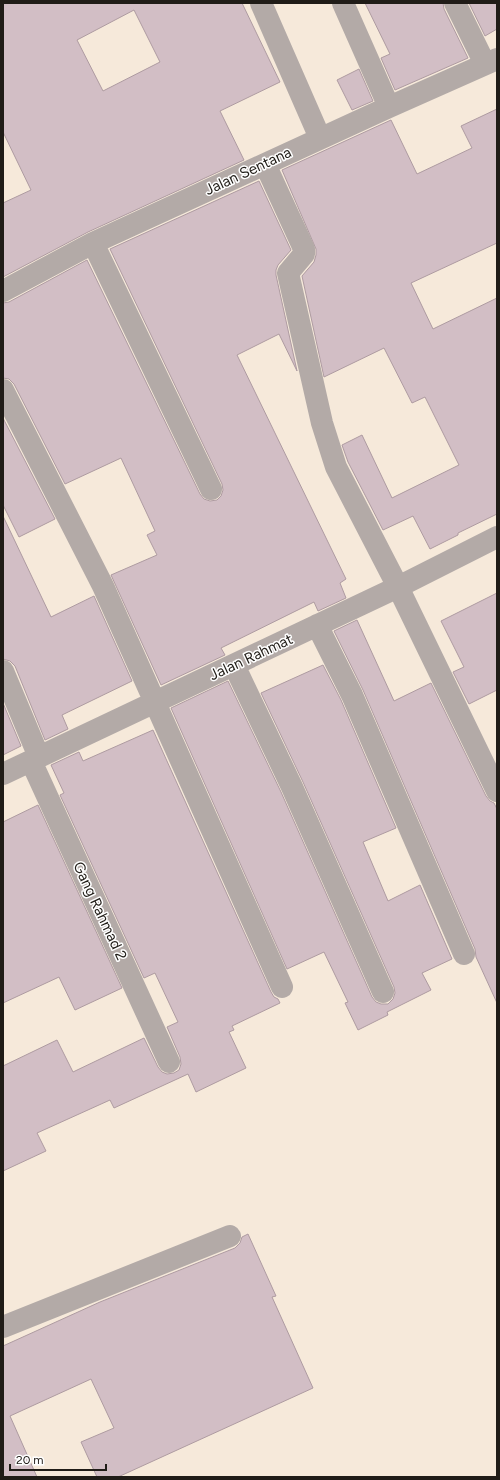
<svg xmlns="http://www.w3.org/2000/svg" width="500" height="1480" font-family="Figtree,sans-serif">
  <style>
    .building { fill: #d2bec5; stroke: #ae9ba1; fill-rule: evenodd }
    .lines { fill: none; stroke-linecap: round; stroke-linejoin: round }
    .minor { stroke: #b3aaa7; stroke-width: 22 }
    .labels { text-anchor: middle; stroke-width: 3; stroke-linejoin: round; paint-order: stroke }
    .street-label { font-size: 15px; fill: #201c17; stroke: #fff }
  </style>
  <rect width="100%" height="100%" fill="#f6e9da"/>
  <!-- building -->
  <path class="building" d="M 3,3 L 242,3 L 280,82 L 220,111 L 244,160 L 88,232 L 3,277 L 3,203 L 31,190 L 3,132 ZM 134,10 L 160,62 L 103,91 L 77,40 Z
    M 365,3 L 443,3 L 444,9 L 468,58 L 395,90 L 381,58 L 390,54 Z
    M 469,3 L 497,3 L 497,29 L 485,36 Z
    M 359,69 L 373,101 L 352,110 L 337,80 Z
    M 497,109 L 497,243 L 411,283 L 433,329 L 497,298 L 497,514 L 458,533 L 458,535 L 430,549 L 413,516 L 383,530 L 348,462 L 342,445 L 362,435 L 392,498 L 459,465 L 425,397 L 412,403 L 384,348 L 324,377 L 302,276 L 314,262 L 316,255 L 316,249 L 282,170 L 391,120 L 417,174 L 472,148 L 461,126 Z
    M 259,181 L 291,250 L 278,265 L 276,270 L 276,275 L 297,371 L 279,334 L 237,355 L 346,579 L 340,583 L 346,598 L 318,611 L 314,602 L 221,648 L 225,655 L 161,685 L 111,575 L 157,555 L 147,535 L 155,531 L 121,458 L 65,484 L 14,384 L 9,379 L 3,378 L 3,303 L 9,302 L 87,260 L 200,494 L 204,499 L 210,501 L 217,500 L 221,496 L 223,490 L 222,484 L 110,249 Z
    M 3,418 L 55,519 L 19,537 L 3,505 Z
    M 3,516 L 51,617 L 94,596 L 132,681 L 62,715 L 68,729 L 45,740 L 15,666 L 10,661 L 3,659 Z
    M 497,593 L 497,690 L 469,704 L 453,672 L 464,667 L 441,621 Z
    M 357,620 L 394,701 L 431,683 L 486,796 L 490,801 L 494,803 L 497,809 L 497,1003 L 476,957 L 475,949 L 363,690 L 334,631 Z
    M 323,665 L 341,700 L 396,828 L 363,842 L 388,901 L 420,885 L 452,959 L 422,973 L 431,990 L 387,1012 L 388,1015 L 358,1030 L 345,1003 L 348,1002 L 324,952 L 287,969 L 171,708 L 228,681 L 281,792 L 372,997 L 376,1002 L 381,1004 L 388,1004 L 393,999 L 395,993 L 394,987 L 303,782 L 261,693 Z
    M 3,703 L 21,746 L 3,755 Z
    M 153,730 L 271,992 L 274,997 L 278,999 L 280,1003 L 232,1026 L 234,1030 L 229,1032 L 246,1068 L 196,1092 L 188,1074 L 114,1108 L 110,1100 L 37,1133 L 46,1151 L 3,1171 L 3,1066 L 57,1040 L 73,1072 L 144,1038 L 158,1067 L 162,1072 L 167,1074 L 174,1073 L 179,1070 L 181,1064 L 180,1057 L 167,1027 L 178,1022 L 155,973 L 144,978 L 60,795 L 64,793 L 51,765 L 79,752 L 83,761 Z
    M 38,805 L 122,988 L 75,1010 L 59,977 L 3,1003 L 3,822 Z
    M 248,1234 L 276,1296 L 272,1297 L 313,1388 L 118,1477 L 97,1477 L 81,1442 L 114,1428 L 91,1379 L 10,1416 L 37,1477 L 3,1477 L 3,1346 L 100,1302 L 235,1248 L 240,1243 L 242,1237 Z"/>
  <g class="lines">
    <!-- minor -->
    <path class="minor" d="M 261,3 L 320,138
      M 343,3 L 389,107
      M 455,3 L 485,64
      M 265,164 L 304,249 L 304,254 L 288,273 L 322,423 L 336,467 L 398,587 L 497,791
      M 93,243 L 211,489
      M 3,291 L 93,243 L 389,107 L 497,59
      M 3,390 L 103,586 L 282,987
      M 317,625 L 352,695 L 464,954
      M 234,665 L 292,787 L 383,992
      M 3,671 L 39,757
      M 31,761 L 169,1062
      M 3,774 L 398,587 L 497,537
      M 3,1327 L 230,1236"/>
  </g>
  <g class="labels">
    <!-- street labels -->
    <g class="street-label">
      <text transform="translate(248 171) rotate(-25)" y="5">Jalan Sentana</text>
      <text transform="translate(251 657) rotate(-25)" y="5">Jalan Rahmat</text>
      <text transform="translate(100 911) rotate(65)" y="5">Gang Rahmad 2</text>
    </g>
  </g>
  <!-- border -->
  <rect width="500" height="1480" fill="none" stroke="#201c17" stroke-width="8"/>
  <!-- scale -->
  <path d="M10 1464v6h96v-6" fill="none" stroke="#201c17" stroke-width="2"/>
  <text x="16" y="1464" font-size="12" fill="#201c17" stroke="#ffffff" stroke-width="3" paint-order="stroke">20 m</text>
</svg>
